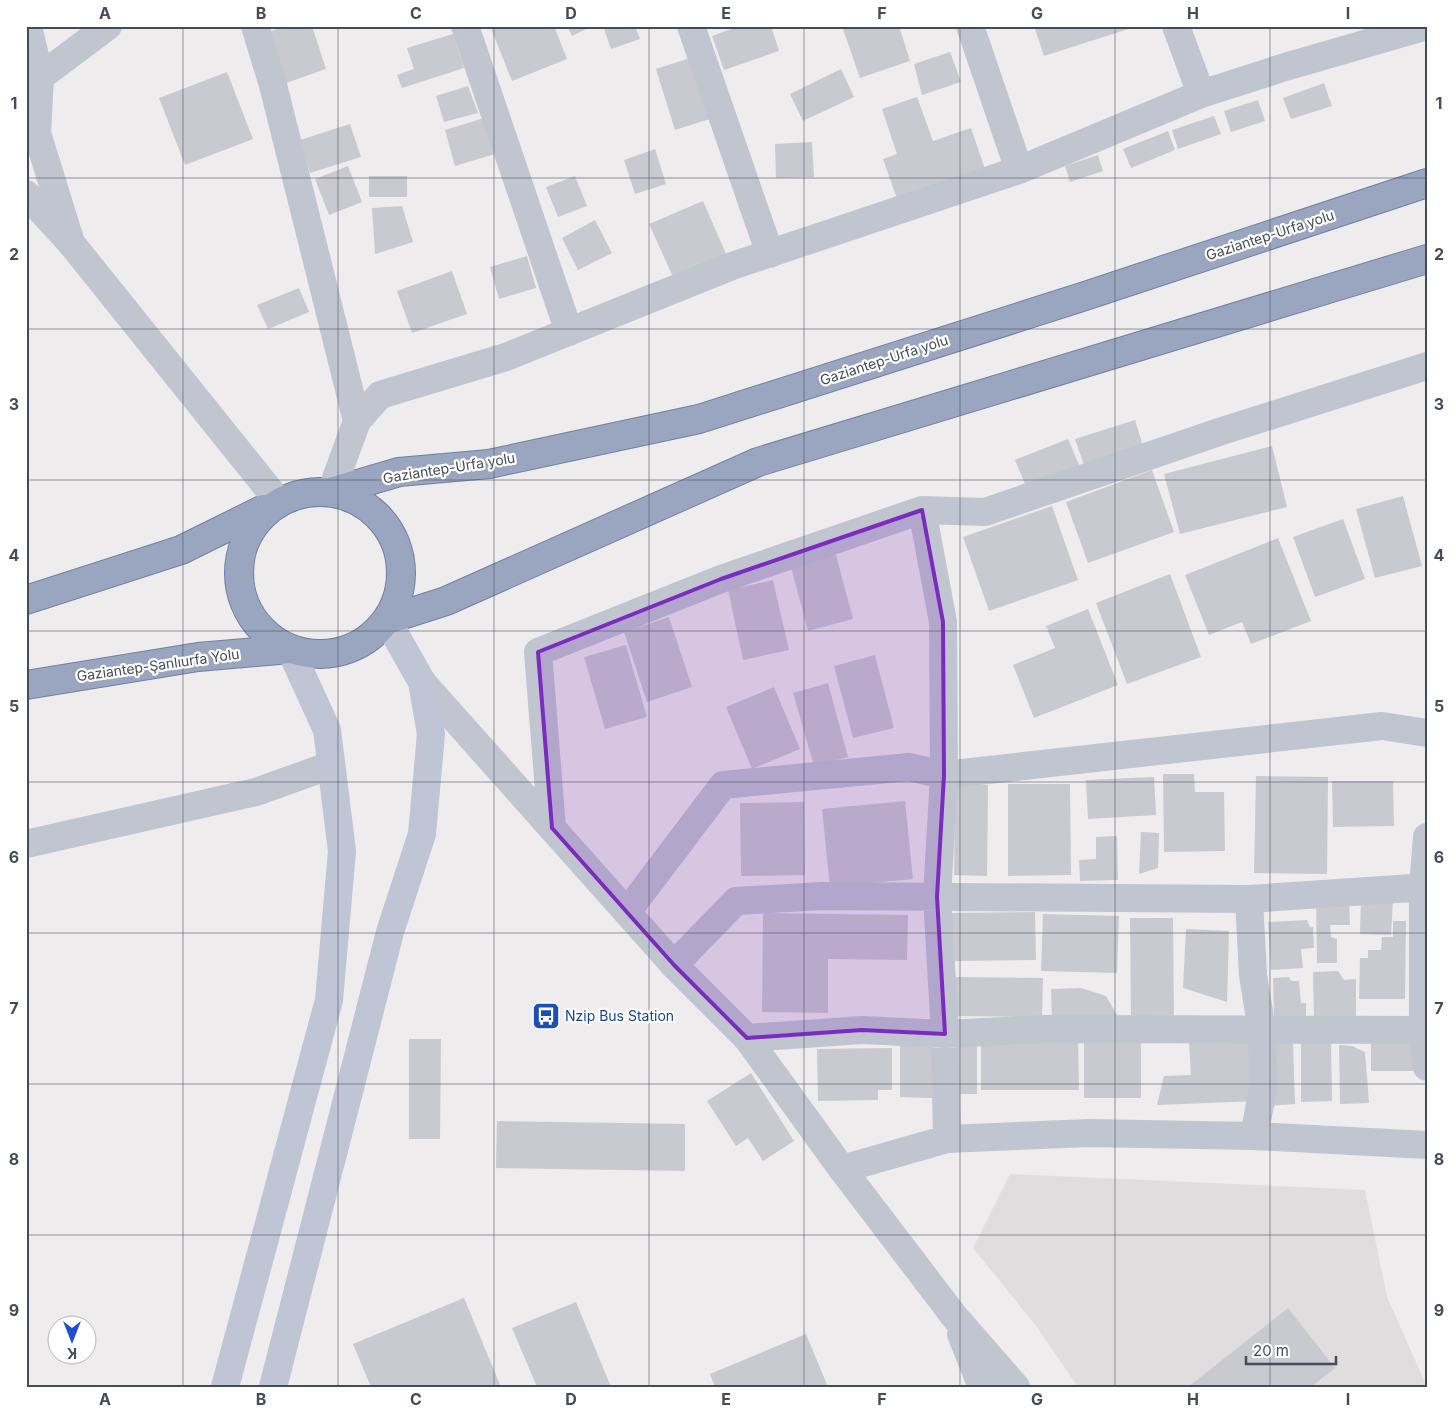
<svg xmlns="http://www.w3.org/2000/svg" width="1453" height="1413" font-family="Inter,sans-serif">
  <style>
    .education { fill: #dfdddd }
    .building { fill: #c9cad0 }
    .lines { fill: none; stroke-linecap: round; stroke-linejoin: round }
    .trunk-casing { stroke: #7180a4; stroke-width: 30 }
    .minor { stroke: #c0c5d0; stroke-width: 28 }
    .tertiary { stroke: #c0c5d0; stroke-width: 28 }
    .secondary { stroke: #bfc5d4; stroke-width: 28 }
    .trunk { stroke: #9aa6c0; stroke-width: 28 }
    .marked { fill: #7b2cbf; fill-opacity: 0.2; stroke: #7b2cbf; stroke-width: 4; stroke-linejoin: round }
    .grid { fill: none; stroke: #454b58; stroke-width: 1; stroke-opacity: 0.55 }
    .labels { text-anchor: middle; stroke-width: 4.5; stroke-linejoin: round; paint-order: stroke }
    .street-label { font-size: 14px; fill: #454b58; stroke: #fff }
    .transit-label { font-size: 14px; fill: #164399; stroke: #fff; text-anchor: start }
    .neatline { fill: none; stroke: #454b58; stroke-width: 2 }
    .grid-label { font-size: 16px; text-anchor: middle; font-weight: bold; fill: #454b58 }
  </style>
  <rect width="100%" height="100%" fill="#eeecec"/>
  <!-- education -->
  <path class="education" d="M 1010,1174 L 1365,1190 L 1387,1297 L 1427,1387 L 1078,1387 L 1037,1327 L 973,1248 Z"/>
  <!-- building -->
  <path class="building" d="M 287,26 L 312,26 L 326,69 L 286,83 L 269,32 Z
    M 490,26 L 554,26 L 567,59 L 512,81 Z
    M 567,26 L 592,26 L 572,36 Z
    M 603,26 L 635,26 L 640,39 L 611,49 Z
    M 739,26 L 771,26 L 779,51 L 724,70 L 712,36 Z
    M 842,26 L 899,26 L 910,61 L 860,78 Z
    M 1034,26 L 1135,26 L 1135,27 L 1044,56 Z
    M 453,34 L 464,68 L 402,88 L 397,75 L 414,69 L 407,48 Z
    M 950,52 L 961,82 L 922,95 L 914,64 Z
    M 693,57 L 713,118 L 675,130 L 656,69 Z
    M 841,69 L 854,97 L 803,121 L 790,94 Z
    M 227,72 L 253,139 L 185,165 L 159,98 Z
    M 1324,83 L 1332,106 L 1291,119 L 1283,98 Z
    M 468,86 L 478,113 L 444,122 L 436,96 Z
    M 917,97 L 933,141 L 971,128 L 986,172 L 898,202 L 883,159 L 897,154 L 882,109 Z
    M 1258,100 L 1265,121 L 1231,132 L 1224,111 Z
    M 1214,116 L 1221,134 L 1178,149 L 1172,130 Z
    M 484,118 L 495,154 L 455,166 L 445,130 Z
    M 350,124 L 361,157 L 310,173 L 300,140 Z
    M 1168,131 L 1175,150 L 1131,168 L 1123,149 Z
    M 812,142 L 814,177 L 776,178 L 775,144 Z
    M 655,149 L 666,184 L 635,194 L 624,160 Z
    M 1098,155 L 1103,171 L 1070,182 L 1065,166 Z
    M 348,166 L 362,202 L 329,215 L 315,179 Z
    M 369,176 L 407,176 L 407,197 L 369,197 Z
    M 575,176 L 587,206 L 558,217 L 546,187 Z
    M 703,201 L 727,256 L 674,279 L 649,224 Z
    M 402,206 L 413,242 L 375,254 L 372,208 Z
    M 595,220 L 612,253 L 578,270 L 562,238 Z
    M 527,256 L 536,288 L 499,299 L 490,267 Z
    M 452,271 L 467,314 L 412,333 L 397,291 Z
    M 299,288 L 309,312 L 268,329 L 257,305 Z
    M 1135,420 L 1143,446 L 1084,465 L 1075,439 Z
    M 1068,439 L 1080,467 L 1027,489 L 1015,460 Z
    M 1272,446 L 1287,507 L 1180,534 L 1164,474 Z
    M 1152,470 L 1174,532 L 1088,563 L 1066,502 Z
    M 1403,496 L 1422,566 L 1375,578 L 1356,509 Z
    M 1052,506 L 1078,580 L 989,611 L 963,537 Z
    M 1343,519 L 1365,579 L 1315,597 L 1293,537 Z
    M 1278,538 L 1311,621 L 1251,644 L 1242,622 L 1209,635 L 1185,575 Z
    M 835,551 L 853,619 L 808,631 L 790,563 Z
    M 1170,574 L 1201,657 L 1127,684 L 1096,603 Z
    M 773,580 L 789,650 L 743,660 L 728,590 Z
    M 1088,609 L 1118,685 L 1034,718 L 1013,665 L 1055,648 L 1046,626 Z
    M 669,617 L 692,687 L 647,702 L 624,632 Z
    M 626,645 L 647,717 L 605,729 L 584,657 Z
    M 875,655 L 894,728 L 853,738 L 834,666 Z
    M 828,683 L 848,757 L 814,766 L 793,693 Z
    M 774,687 L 800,749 L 752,769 L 726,707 Z
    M 1163,774 L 1194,774 L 1195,792 L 1224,792 L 1225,851 L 1164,852 Z
    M 1256,776 L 1328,777 L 1327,874 L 1254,873 Z
    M 1154,777 L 1156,815 L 1088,819 L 1086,780 Z
    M 1332,781 L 1393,781 L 1394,826 L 1333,827 Z
    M 1008,784 L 1070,784 L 1071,875 L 1008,876 Z
    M 955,785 L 988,785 L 987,876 L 954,875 Z
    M 905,801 L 913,879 L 830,887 L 822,809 Z
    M 804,802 L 805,875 L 741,876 L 740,803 Z
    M 1141,832 L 1159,833 L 1158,868 L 1139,874 Z
    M 1117,836 L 1118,880 L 1080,881 L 1079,860 L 1096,859 L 1096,837 Z
    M 1349,897 L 1350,925 L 1330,925 L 1331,937 L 1337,939 L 1337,963 L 1317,963 L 1316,898 Z
    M 1361,900 L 1393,901 L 1391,935 L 1360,934 Z
    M 1035,912 L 1036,960 L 952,961 L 952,913 Z
    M 763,913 L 908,915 L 907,960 L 828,959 L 828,1013 L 762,1012 Z
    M 1043,914 L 1119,916 L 1117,973 L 1041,971 Z
    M 1130,918 L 1173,918 L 1174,1017 L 1131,1018 Z
    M 1307,920 L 1310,927 L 1313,927 L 1314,948 L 1301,949 L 1303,968 L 1271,970 L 1268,922 Z
    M 1393,921 L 1406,921 L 1405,999 L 1359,999 L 1360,958 L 1368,958 L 1368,950 L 1381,950 L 1382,937 L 1393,937 Z
    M 1186,929 L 1229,931 L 1227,1002 L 1183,988 Z
    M 1338,971 L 1344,980 L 1356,979 L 1356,1018 L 1314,1019 L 1313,972 Z
    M 955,977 L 1043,978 L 1042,1017 L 954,1016 Z
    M 1289,977 L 1291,981 L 1299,981 L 1301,1003 L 1306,1003 L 1306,1020 L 1274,1020 L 1273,978 Z
    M 1081,988 L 1106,996 L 1120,1020 L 1052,1022 L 1051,989 Z
    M 1078,1037 L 1079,1090 L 981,1090 L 981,1038 Z
    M 1084,1038 L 1141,1038 L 1141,1098 L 1084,1098 Z
    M 409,1039 L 441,1039 L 440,1139 L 409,1139 Z
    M 1256,1039 L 1258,1101 L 1157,1105 L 1164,1076 L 1191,1075 L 1189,1042 Z
    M 1267,1041 L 1293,1042 L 1295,1104 L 1267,1106 Z
    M 1301,1043 L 1331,1043 L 1332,1101 L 1301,1102 Z
    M 1371,1043 L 1414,1043 L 1414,1071 L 1371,1071 Z
    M 900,1045 L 933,1046 L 932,1098 L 900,1097 Z
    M 1339,1045 L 1352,1046 L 1365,1052 L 1369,1103 L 1340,1104 Z
    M 955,1046 L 977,1046 L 977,1094 L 954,1094 Z
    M 892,1048 L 892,1090 L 878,1090 L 878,1100 L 818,1101 L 817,1049 Z
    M 751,1073 L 794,1141 L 763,1161 L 748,1138 L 736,1146 L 707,1101 Z
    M 497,1121 L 685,1124 L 685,1171 L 496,1168 Z
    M 464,1298 L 501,1387 L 371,1387 L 353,1344 Z
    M 576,1302 L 611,1387 L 537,1387 L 512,1328 Z
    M 1288,1308 L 1335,1368 L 1311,1387 L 1188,1387 Z
    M 806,1334 L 828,1387 L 715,1387 L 710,1374 Z"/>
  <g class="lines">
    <!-- trunk casing -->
    <g class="trunk-casing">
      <path id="trunk" d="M239 573a81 81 0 1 1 162 0a81 81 0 1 1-162 0Z
        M 331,492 L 399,472 L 489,464 L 699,419 L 1082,297 L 1427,183
        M 26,600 L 181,550 L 264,509
        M 387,620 L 446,601 L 758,462 L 1427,259
        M 26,685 L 198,657 L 290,649"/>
    </g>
    <!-- minor -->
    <path class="minor" d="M 28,26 L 40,77
      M 255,26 L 273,85 L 357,421 L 331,492
      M 465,26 L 569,332
      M 691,26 L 770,254
      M 970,26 L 1019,170
      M 1176,26 L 1201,94
      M 71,243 L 37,133 L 40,77 L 108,26
      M 357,421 L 380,395 L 506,357 L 732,266 L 1019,170 L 1201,94 L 1285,67 L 1427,26
      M 922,510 L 943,622 L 944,775 L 937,897 L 945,1034 L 947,1139
      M 552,828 L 538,652 L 721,579 L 922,510 L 985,512 L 1219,432 L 1427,366
      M 1427,837 L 1423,887 L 1423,1030 L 1427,1067
      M 26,844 L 256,792 L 331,765
      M 1249,899 L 1253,975 L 1262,1031 L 1263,1089 L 1254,1136
      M 627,912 L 723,785 L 909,767 L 944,775 L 1382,726 L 1427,733
      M 674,965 L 736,901 L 822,896 L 1249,899 L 1427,887
      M 747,1038 L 862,1030 L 945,1034 L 1043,1029 L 1427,1030
      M 842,1169 L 947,1139 L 1089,1133 L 1254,1136 L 1427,1145"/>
    <!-- tertiary -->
    <path class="tertiary" d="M 26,194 L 71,243 L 279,502
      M 422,682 L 674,965 L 747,1038 L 842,1169 L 954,1316 L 1016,1387
      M 961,1334 L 982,1387"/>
    <!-- secondary -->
    <path class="secondary" d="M 225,1387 L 329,1000 L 342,851 L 327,730 L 290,649
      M 273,1387 L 390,932 L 422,834 L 431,734 L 422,682 L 387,620"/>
    <!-- trunk -->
    <use href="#trunk" class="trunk"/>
  </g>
  <!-- marked area -->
  <path class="marked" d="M 922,510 L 943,622 L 944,775 L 937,897 L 945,1034 L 862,1030 L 747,1038 L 674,965 L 552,828 L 538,652 L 721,579 Z"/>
  <!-- grid -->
  <path class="grid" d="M 183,26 L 183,1387M 338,26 L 338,1387M 494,26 L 494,1387M 649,26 L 649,1387M 804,26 L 804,1387M 960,26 L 960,1387M 1115,26 L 1115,1387M 1270,26 L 1270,1387M 26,178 L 1427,178M 26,329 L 1427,329M 26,480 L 1427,480M 26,631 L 1427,631M 26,782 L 1427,782M 26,933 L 1427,933M 26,1084 L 1427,1084M 26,1235 L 1427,1235"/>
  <!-- icons -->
  <defs>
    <g id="bus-square" transform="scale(1.4375)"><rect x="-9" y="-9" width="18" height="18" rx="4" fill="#1a4fb4" stroke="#fff"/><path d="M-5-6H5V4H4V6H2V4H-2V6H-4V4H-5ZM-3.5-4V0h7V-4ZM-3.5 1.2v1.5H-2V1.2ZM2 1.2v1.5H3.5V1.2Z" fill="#fff"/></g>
  </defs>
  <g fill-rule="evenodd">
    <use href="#bus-square" x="546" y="1016"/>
  </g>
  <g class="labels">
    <!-- street labels -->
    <g class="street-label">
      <text transform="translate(1270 235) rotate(-18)" y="5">Gaziantep-Urfa yolu</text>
      <text transform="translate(884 360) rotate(-18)" y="5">Gaziantep-Urfa yolu</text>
      <text transform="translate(449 468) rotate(-9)" y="5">Gaziantep-Urfa yolu</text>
      <text transform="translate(158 665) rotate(-8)" y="5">Gaziantep-Şanlıurfa Yolu</text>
    </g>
    <!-- transit labels -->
    <g class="transit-label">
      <text x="565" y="1021">Nzip Bus Station</text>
    </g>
  </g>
  <!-- border -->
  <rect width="1453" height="1413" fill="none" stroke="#ffffff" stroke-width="55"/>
  <!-- north arrow -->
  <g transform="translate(72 1340) rotate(180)"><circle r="24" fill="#ffffff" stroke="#b5b7bc"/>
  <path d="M0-4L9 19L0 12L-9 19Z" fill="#244ed0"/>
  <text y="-8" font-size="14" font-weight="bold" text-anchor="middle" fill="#454b58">K</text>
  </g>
  <!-- scale -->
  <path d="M1246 1356v8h90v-8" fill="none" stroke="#454b58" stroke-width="2.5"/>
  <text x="1253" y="1356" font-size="15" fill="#454b58" stroke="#ffffff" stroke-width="4" paint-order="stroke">20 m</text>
  <rect x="28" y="28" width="1398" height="1358" class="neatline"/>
  <g class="grid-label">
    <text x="105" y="19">A</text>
    <text x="261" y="19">B</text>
    <text x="416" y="19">C</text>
    <text x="571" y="19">D</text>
    <text x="726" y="19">E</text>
    <text x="882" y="19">F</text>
    <text x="1037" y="19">G</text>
    <text x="1193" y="19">H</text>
    <text x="1348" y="19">I</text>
    <text x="14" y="109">1</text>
    <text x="1439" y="109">1</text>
    <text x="14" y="260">2</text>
    <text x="1439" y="260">2</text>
    <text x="14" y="410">3</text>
    <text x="1439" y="410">3</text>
    <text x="14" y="561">4</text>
    <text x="1439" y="561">4</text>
    <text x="14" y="712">5</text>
    <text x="1439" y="712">5</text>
    <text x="14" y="863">6</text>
    <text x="1439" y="863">6</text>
    <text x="14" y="1014">7</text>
    <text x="1439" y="1014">7</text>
    <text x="14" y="1165">8</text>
    <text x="1439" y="1165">8</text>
    <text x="14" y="1316">9</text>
    <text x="1439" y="1316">9</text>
    <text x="105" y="1405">A</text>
    <text x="261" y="1405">B</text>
    <text x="416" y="1405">C</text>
    <text x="571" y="1405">D</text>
    <text x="726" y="1405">E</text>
    <text x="882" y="1405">F</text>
    <text x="1037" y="1405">G</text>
    <text x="1193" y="1405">H</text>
    <text x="1348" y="1405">I</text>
  </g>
</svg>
